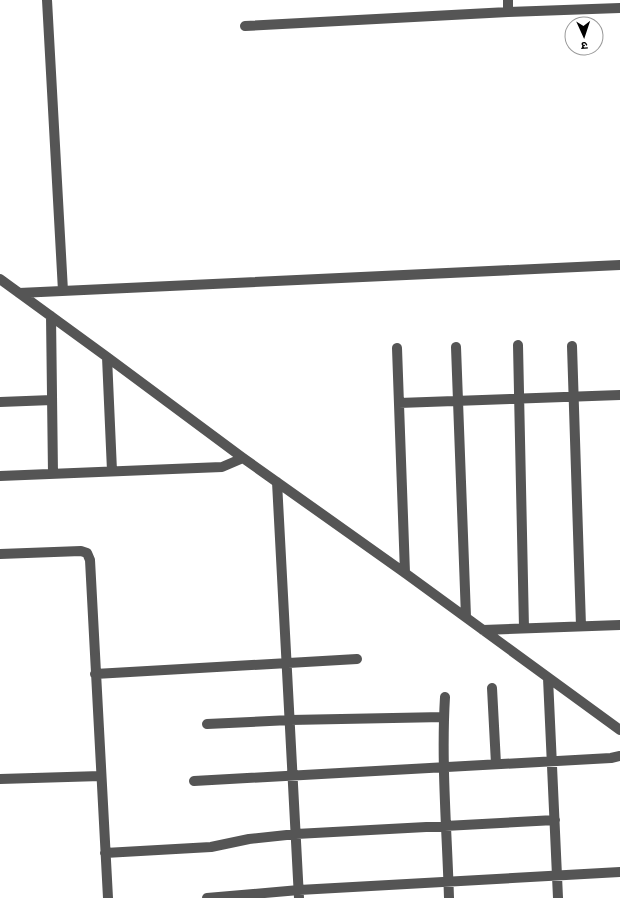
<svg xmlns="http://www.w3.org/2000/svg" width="620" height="898" font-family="'Asap Condensed','Noto Sans Devanagari',sans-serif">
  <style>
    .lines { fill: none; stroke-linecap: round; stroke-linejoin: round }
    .minor { stroke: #555; stroke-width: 10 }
  </style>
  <rect width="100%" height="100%" fill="#fff"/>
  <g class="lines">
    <!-- minor -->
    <path class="minor" d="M 47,0 L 63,291
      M 508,0 L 508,12
      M 245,26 L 508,12 L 620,8
      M 0,279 L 107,357 L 243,458 L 405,573 L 620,730
      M 19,293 L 620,265
      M 51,316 L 53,474
      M 518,345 L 524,628
      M 572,346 L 581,626
      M 456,347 L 466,617
      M 397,348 L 405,573
      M 107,357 L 112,471
      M 0,402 L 52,400
      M 399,403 L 620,395
      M 0,476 L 197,468 L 222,467 L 243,458
      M 277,482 L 299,898
      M 0,554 L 81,551 L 87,553 L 90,560 L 108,898
      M 483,630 L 620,625
      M 95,674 L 357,659
      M 548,678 L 558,898
      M 492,688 L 496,764
      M 445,697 C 441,763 447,831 449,898
      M 207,724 L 290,720 L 444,717
      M 0,779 L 101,776
      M 194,781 L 611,758 L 620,756
      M 105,853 L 211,847 L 249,839 L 296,834 L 555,820
      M 207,898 L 299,890 L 620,872"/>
  </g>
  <!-- north arrow -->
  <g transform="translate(584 36) rotate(177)"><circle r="19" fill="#ffffff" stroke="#999999"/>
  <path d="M0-3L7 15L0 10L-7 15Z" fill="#000000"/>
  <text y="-6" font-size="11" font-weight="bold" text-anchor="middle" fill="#000000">उ</text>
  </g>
</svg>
